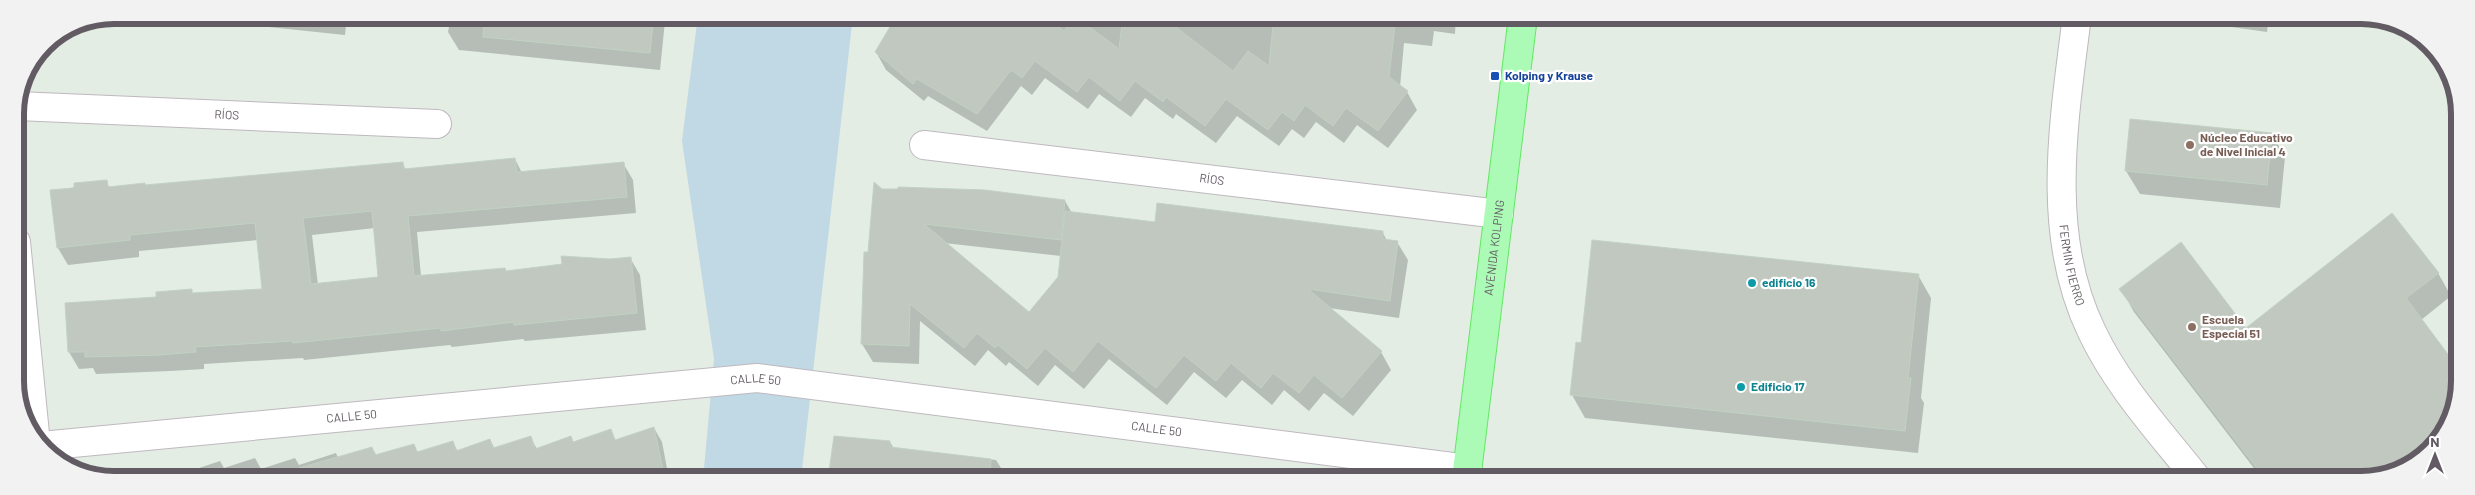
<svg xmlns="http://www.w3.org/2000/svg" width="2475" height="495" font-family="Barlow,sans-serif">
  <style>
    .green { fill: #c1d9e4 }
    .shadow { fill: #0003; fill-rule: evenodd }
    .building { fill: #c0c8c0; stroke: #c2d2c2; fill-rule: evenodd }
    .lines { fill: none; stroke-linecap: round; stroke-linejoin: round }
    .minor-casing { stroke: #bfb8bf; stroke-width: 30 }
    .primary-casing { stroke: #60e962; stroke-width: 30 }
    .minor { stroke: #fff; stroke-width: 28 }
    .primary { stroke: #abfab6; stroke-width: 28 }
    .transit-dot { fill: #1a4fb4; stroke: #fff; stroke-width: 2 }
    .education-dot { fill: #8d6e63; stroke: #fff; stroke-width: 2 }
    .culture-dot { fill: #0f9aa8; stroke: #fff; stroke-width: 2 }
    .labels { text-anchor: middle; stroke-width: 4.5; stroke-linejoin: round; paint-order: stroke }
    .transit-label { font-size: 12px; font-weight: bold; fill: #164399; stroke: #fff; text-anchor: start }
    .street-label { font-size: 12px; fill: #625b63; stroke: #fff }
    .education-label { font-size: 12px; font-weight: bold; fill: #785e54; stroke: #fff; text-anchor: start }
    .culture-label { font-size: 12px; font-weight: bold; fill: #0d838f; stroke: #fff; text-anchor: start }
    .rim { fill: none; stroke: #625b63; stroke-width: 6 }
  </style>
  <rect width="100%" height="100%" fill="#e3ede4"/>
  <!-- green -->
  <path class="green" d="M 698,15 L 853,15 L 801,479 L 703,479 L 714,359 L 682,141 Z"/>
  <!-- shadow -->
  <path class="shadow" d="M 184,15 L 347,15 L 345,35 L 259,26 L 257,22 Z
    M 353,15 L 662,15 L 665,21 L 660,70 L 459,50 L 448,32 L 449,27 L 427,25 L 425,22 Z
    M 898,15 L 1456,16 L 1455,34 L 1434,31 L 1432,46 L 1404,43 L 1400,87 L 1407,92 L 1417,110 L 1388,148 L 1357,125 L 1344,143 L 1316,122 L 1304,138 L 1292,129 L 1279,146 L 1237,116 L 1216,143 L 1176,114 L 1173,119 L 1145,98 L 1131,117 L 1099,94 L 1088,109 L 1045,78 L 1032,95 L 1021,86 L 987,131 L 928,96 L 924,101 L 886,70 L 876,52 Z
    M 2154,16 L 2269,16 L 2267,32 Z
    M 2272,134 L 2285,157 L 2280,208 L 2140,194 L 2126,171 Z
    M 515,159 L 522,173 L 623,163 L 633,180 L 636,213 L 417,232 L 421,276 L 506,272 L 630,258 L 640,275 L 646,330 L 525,341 L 523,339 L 452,347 L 450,345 L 304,360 L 303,358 L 204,364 L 204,369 L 170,371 L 96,374 L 93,368 L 79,369 L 69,352 L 158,298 L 191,290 L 193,294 L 264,290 L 258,240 L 139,251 L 139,257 L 68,265 L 58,248 L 52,191 L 106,182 L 110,188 L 145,186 L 402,163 L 406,170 ZM 375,228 L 379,278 L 318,285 L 312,235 Z
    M 881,190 L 1065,201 L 1072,213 L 1156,224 L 1383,233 L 1387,241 L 1397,242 L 1408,260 L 1399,318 L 1329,308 L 1381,352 L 1391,370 L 1353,416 L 1324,393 L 1309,411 L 1284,390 L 1272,405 L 1242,380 L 1226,398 L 1194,372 L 1167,405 L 1109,359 L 1084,389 L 1055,365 L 1038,386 L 1009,362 L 1006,366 L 988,350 L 975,366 L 920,321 L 919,364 L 873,362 L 862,344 L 869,253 ZM 944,243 L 1061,256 L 1059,277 L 1029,314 Z
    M 2438,273 L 2451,296 L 2421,320 L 2459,371 L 2459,395 L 2427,455 L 2368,480 L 2263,480 L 2134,312 L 2121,289 L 2246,330 Z
    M 1918,275 L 1931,298 L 1921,398 L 1924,403 L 1918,453 L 1585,418 L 1572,395 L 1582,344 Z
    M 654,428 L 662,442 L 669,479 L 147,479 L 181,468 L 184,473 L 220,461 L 224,468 L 255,458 L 261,469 L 295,458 L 299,465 L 336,453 L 338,458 L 372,448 L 377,456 L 414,445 L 418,453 L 453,442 L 458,452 L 490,440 L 495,449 L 530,437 L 537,449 L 574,443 L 611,431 L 616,441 Z
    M 835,437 L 890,442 L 894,449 L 996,460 L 1001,468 L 1103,479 L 829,479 Z
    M 140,472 L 144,479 L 120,479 Z"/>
  <!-- building -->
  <path class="building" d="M 484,15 L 654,15 L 650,53 L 483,37 Z
    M 897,15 L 1043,15 L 1064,31 L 1075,16 L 1119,49 L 1123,15 L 1178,15 L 1177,28 L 1233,71 L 1248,51 L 1269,66 L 1274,15 L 1396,16 L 1389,77 L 1408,91 L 1378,131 L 1346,108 L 1333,126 L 1305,105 L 1294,121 L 1282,112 L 1268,130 L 1226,99 L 1205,126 L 1166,97 L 1163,102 L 1135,81 L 1120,101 L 1089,77 L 1077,92 L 1035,61 L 1022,78 L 1011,70 L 977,114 L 917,79 L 913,84 L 875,52 Z
    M 2130,119 L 2272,133 L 2267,185 L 2125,171 Z
    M 515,158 L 517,172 L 624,162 L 627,197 L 408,216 L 414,276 L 505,268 L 506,271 L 562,264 L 561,256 L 610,259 L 631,257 L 637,313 L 514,325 L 514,322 L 441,331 L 441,328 L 293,343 L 293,341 L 195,347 L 196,352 L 160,355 L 85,357 L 85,352 L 68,352 L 65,303 L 156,297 L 156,292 L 192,289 L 192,293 L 262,289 L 255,223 L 130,235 L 130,240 L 57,248 L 50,190 L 74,188 L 74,183 L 107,180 L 108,187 L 145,183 L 145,185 L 403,162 L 404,169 ZM 372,211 L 378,277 L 311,284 L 303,218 Z
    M 874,182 L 882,189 L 898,189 L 898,187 L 985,190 L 1065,200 L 1061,240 L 924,224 L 1029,312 L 1058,277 L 1065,211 L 1155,222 L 1157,203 L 1383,231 L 1383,239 L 1398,241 L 1390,301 L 1308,289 L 1382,351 L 1342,398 L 1314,375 L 1299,393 L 1273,373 L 1261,388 L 1231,363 L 1216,381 L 1184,355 L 1156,388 L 1098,341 L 1073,372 L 1045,348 L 1027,369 L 998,345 L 995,348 L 977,333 L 964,348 L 910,304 L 909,346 L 861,344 L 864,252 L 868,252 Z
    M 2392,213 L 2439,273 L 2406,298 L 2459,369 L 2459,395 L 2427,455 L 2368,480 L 2266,480 L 2119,289 L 2181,242 L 2246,328 Z
    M 1592,240 L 1919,274 L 1908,378 L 1911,378 L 1905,431 L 1570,395 L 1576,342 L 1581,343 Z
    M 654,427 L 665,479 L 291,479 L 289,471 L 372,447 L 375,455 L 414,444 L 417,452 L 453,441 L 456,451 L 490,439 L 493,448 L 531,436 L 535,449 L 571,436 L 573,442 L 611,429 L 615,440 Z
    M 834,436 L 890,441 L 890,447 L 991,459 L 990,479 L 828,479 Z"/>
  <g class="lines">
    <!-- minor casing -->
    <g class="minor-casing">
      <g id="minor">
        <path id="s1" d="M 2077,16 C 2064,120 2044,234 2092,332 C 2118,387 2161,433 2198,480"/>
        <path id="s2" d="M 17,106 L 437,124"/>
        <path id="s3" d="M 924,145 L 1499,214"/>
        <path d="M 16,242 L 35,434"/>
        <path id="s4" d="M 41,446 L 757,378 L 1468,469"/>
      </g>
    </g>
    <!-- primary casing -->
    <g class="primary-casing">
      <g id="primary">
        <path id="s5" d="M 1466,480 L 1523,16"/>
      </g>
    </g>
    <!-- minor -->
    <use href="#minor" class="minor"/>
    <!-- primary -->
    <use href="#primary" class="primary"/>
  </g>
  <!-- markers -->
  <rect class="transit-dot" x="1490" y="71" width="10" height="10" rx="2.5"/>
  <g class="education-dot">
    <circle cx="2190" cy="145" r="5"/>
    <circle cx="2192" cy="327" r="5"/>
  </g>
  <g class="culture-dot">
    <circle cx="1752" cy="283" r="5"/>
    <circle cx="1741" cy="387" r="5"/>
  </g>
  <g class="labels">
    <!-- transit labels -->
    <g class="transit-label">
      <text x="1505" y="80">Kolping y Krause</text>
    </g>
    <!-- street labels -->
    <g class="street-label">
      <text dy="4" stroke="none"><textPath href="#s2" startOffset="210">RÍOS</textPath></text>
      <text dy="4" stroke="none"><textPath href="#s3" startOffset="290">RÍOS</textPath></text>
      <text dy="4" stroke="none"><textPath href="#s5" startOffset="234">AVENIDA KOLPING</textPath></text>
      <text dy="4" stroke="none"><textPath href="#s1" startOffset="251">FERMIN FIERRO</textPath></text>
      <text dy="4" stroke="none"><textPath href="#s4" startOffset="718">CALLE 50</textPath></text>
      <text dy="4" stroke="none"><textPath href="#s4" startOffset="312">CALLE 50</textPath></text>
      <text dy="4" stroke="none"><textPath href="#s4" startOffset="1122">CALLE 50</textPath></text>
    </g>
    <!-- education labels -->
    <g class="education-label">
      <text x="2200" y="142">Núcleo Educativo<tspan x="2200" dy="14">de Nivel Inicial 4</tspan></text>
      <text x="2202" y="324">Escuela<tspan x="2202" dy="14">Especial 51</tspan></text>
    </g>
    <!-- culture labels -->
    <g class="culture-label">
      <text x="1762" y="287">edificio 16</text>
      <text x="1751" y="391">Edificio 17</text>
    </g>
  </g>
  <!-- crop -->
  <path d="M0 0H2475V495H0ZM114 24H2361A90 90 0 0 1 2451 114V381A90 90 0 0 1 2361 471H114A90 90 0 0 1 24 381V114A90 90 0 0 1 114 24Z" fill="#f2f2f3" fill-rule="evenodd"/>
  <path class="rim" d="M114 24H2361A90 90 0 0 1 2451 114V381A90 90 0 0 1 2361 471H114A90 90 0 0 1 24 381V114A90 90 0 0 1 114 24Z"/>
  <!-- north arrow -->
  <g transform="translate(2435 455)" stroke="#ffffff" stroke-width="4" paint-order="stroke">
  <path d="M0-4L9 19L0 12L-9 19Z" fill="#625b63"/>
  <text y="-8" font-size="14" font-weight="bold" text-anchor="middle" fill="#625b63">N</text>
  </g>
</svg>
